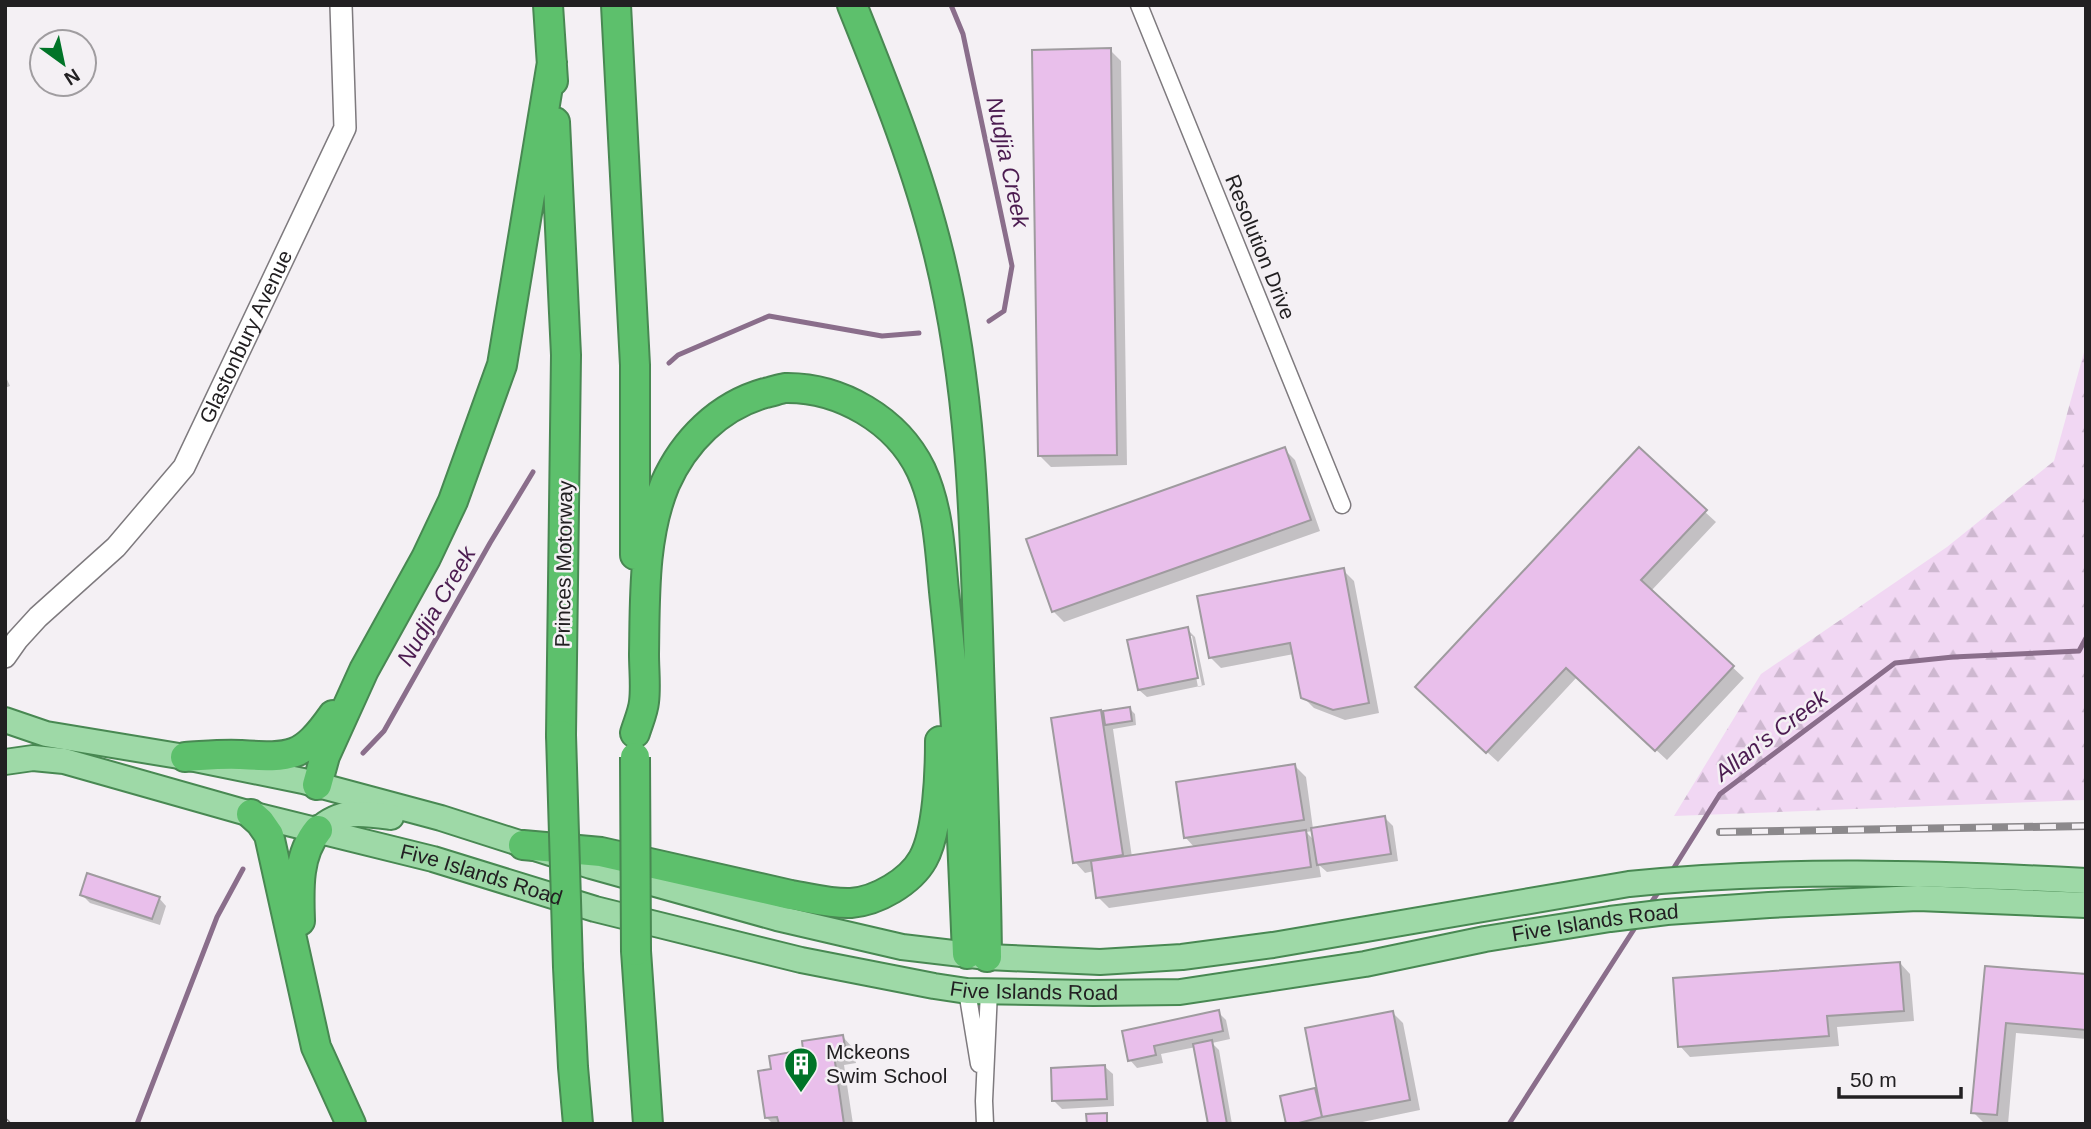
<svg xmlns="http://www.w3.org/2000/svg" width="2091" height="1129" font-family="Arial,sans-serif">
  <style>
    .forest { fill: url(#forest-firs) }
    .shadow { fill: #0003; fill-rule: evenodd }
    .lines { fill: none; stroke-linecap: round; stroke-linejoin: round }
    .stream { stroke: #8a6e8b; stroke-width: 5 }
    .building { fill: #e9bfeb; stroke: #9f9b9f; stroke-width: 2 }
    .minor-casing { stroke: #7e7a7e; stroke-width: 19 }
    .secondary-casing { stroke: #7e7a7e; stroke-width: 24 }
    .primary-casing { stroke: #488852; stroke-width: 28 }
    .motorway-casing { stroke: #488852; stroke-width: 32 }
    .minor { stroke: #fff; stroke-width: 16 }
    .secondary { stroke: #fff; stroke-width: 21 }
    .primary { stroke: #9ed9a7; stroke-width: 24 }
    .motorway { stroke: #5dc06c; stroke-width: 28 }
    .rail-casing { stroke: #8c898c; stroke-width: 8 }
    .rail { stroke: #f4f0f4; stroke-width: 5; stroke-dasharray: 16; stroke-linecap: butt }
    .motorway-bridge-casing { stroke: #488852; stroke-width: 32; stroke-linecap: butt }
    .motorway-bridge { stroke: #5dc06c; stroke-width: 28 }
    .labels { text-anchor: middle; stroke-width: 5; stroke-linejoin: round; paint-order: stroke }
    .street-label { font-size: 21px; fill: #222022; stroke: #f4f0f4 }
    .poi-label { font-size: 21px; fill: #222022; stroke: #f4f0f4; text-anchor: start }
    .water-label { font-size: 23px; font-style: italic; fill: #4b1b50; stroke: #f4f0f4 }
  </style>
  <defs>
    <pattern id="forest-firs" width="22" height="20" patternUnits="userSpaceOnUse" patternTransform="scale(1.75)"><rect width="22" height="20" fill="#f1d7f3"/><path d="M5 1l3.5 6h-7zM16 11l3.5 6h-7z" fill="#ceb8d0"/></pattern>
  </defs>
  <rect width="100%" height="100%" fill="#f4f0f4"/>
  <!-- forest -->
  <path class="forest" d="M 2086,345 L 2086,800 L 1674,816 L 1761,674 L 1947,547 L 2054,461 Z"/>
  <!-- shadow -->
  <path class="shadow" d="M 1110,50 L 1121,61 L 1127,465 L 1051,467 L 1040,456 Z
    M 5,375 L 10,386 L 5,388 Z
    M 1284,449 L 1295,460 L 1320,531 L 1064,622 L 1053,611 Z
    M 1705,512 L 1716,522 L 1651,591 L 1744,678 L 1667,760 L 1577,677 L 1498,762 L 1428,698 Z
    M 1343,570 L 1354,581 L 1379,713 L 1345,720 L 1314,708 L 1303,697 L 1294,654 L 1221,668 L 1210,657 Z
    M 1187,629 L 1195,637 L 1205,685 L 1147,697 L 1139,690 ZM 1188,636 L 1192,636 L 1202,686 L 1198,687 Z
    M 1130,709 L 1135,714 L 1136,725 L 1113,729 L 1132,857 L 1195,848 L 1185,837 L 1295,766 L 1306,777 L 1313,829 L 1385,818 L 1393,826 L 1398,861 L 1327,872 L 1319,865 L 1321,877 L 1109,908 L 1098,897 L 1094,871 L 1085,873 L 1075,862 L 1101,712 L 1105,716 ZM 1313,831 L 1315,841 L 1306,832 Z
    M 82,895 L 159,898 L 166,906 L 160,925 L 90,903 Z
    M 1900,963 L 1910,974 L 1914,1021 L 1837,1027 L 1839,1046 L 1690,1057 L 1680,1046 Z
    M 1987,967 L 2086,976 L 2086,1039 L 2016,1033 L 2008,1124 L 1984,1123 L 1973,1112 Z
    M 1218,1012 L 1226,1020 L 1230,1039 L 1212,1043 L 1219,1050 L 1232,1124 L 1210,1124 L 1196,1047 L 1161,1054 L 1163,1063 L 1137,1068 L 1130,1060 L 1124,1033 Z
    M 1393,1013 L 1403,1023 L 1420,1110 L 1353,1124 L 1331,1124 L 1328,1122 L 1319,1124 L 1288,1124 L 1315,1090 L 1319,1095 Z
    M 843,1037 L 853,1048 L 856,1063 L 844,1065 L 853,1124 L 773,1124 L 767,1118 L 773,1070 L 805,1052 Z
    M 1105,1067 L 1113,1074 L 1114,1106 L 1062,1109 L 1054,1101 Z"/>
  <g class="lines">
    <!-- stream -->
    <path class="stream" d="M 951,5 L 963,34 L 1012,266 L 1004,311 L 989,321
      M 669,363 L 678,355 L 769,316 L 882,336 L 919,333
      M 363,753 L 384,731 L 490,543 L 533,472
      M 1670,874 L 1720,794 L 1895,663 L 1953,657 L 2079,651 L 2086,638
      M 1649,906 L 1661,888
      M 137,1124 L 217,917 L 243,869
      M 1509,1124 L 1638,923"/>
  </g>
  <!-- building -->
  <path class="building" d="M 1111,48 L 1117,455 L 1038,456 L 1032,50 Z
    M 1285,447 L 1311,520 L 1052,612 L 1026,539 Z
    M 1639,447 L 1707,510 L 1641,580 L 1734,666 L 1655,751 L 1566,668 L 1486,753 L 1415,687 Z
    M 1344,568 L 1369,703 L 1333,710 L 1301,698 L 1290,643 L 1209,658 L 1197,596 Z
    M 1188,627 L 1198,678 L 1138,690 L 1127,640 Z
    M 1130,707 L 1132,721 L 1105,725 L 1103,711 Z
    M 1101,710 L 1123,855 L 1073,863 L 1051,718 Z
    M 1295,764 L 1304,820 L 1184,838 L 1176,782 Z
    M 1385,816 L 1391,854 L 1317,865 L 1311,828 Z
    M 1306,830 L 1311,867 L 1096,898 L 1091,861 Z
    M 87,873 L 160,897 L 152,919 L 80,895 Z
    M 1900,962 L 1904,1011 L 1827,1016 L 1829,1036 L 1678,1047 L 1673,978 Z
    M 1985,966 L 2086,974 L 2086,1030 L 2006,1023 L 1997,1115 L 1971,1113 Z
    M 1219,1010 L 1223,1031 L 1154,1046 L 1156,1055 L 1128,1061 L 1122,1031 Z
    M 1393,1011 L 1410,1100 L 1322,1117 L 1305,1028 Z
    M 843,1035 L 846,1053 L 834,1055 L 844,1124 L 779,1124 L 777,1117 L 765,1118 L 758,1071 L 771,1069 L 769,1056 L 803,1050 L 802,1041 Z
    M 1212,1040 L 1227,1124 L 1208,1124 L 1193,1044 Z
    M 1105,1065 L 1107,1099 L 1052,1101 L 1051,1068 Z
    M 1315,1088 L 1322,1117 L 1295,1124 L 1286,1124 L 1280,1096 Z
    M 1107,1113 L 1107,1124 L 1087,1124 L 1086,1114 Z"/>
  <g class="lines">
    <!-- minor casing -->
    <g class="minor-casing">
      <path id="minor" d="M 1139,5 L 1342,505
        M 967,991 L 979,1064
        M 985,1124 L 984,1101 L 989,991"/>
    </g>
    <!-- secondary casing -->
    <g class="secondary-casing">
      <g id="secondary">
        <path id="s1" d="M 5,657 L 17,640 L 38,617 L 116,547 L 184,467 L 345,128 L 341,5"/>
      </g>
    </g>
    <!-- primary casing -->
    <g class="primary-casing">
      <g id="primary">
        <path d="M 5,720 L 46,734 L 185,757 L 303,781 L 441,818 L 591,866 L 777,918 L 902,947 L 987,957 L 1100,962 L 1182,957 L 1273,945 L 1629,884 C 1781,868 1934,873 2086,881"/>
        <path id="s2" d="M 5,762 L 33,758 L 64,761 L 251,814 L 433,859 L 595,909 L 801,960 L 934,986 L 967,991 L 1093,993 L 1180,992 L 1365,964 L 1485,939 L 1610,919 L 1667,912 L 1769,905 L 1918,898 L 2086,905"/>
        <path d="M 318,830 C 340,809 363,813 391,817"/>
      </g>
    </g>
    <!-- motorway casing -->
    <g class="motorway-casing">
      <path id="motorway" d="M 548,5 L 553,81
        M 616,5 L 635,365 L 635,555
        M 852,5 C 885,87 918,169 939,255 C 972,390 975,527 979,666 C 982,763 986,860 987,957
        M 555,122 L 566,355 L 561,735
        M 635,733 C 638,723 643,712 644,702 C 646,687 644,670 644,654 C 645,598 643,537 665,484 C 684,441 719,406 765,393 C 771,392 779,389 785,388 C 840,387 897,420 921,470 C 940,511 940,556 945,601 C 958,718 962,836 967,954
        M 185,757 C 204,756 222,754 240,755 C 291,758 302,759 333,715
        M 317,785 L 325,756 L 364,670 L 426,558 L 453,501 L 502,365 L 552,62
        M 251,814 L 260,822 L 269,835 L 316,1047 L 351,1124
        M 523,845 L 601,852 L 791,895 C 810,898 832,904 851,903 C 877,901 910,882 923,859 C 938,832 940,772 940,741
        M 300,921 C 299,890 297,855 318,830
        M 636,951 L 648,1124
        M 568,967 L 573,1067 L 578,1124"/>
    </g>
    <!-- minor -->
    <use href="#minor" class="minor"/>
    <!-- secondary -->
    <use href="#secondary" class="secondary"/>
    <!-- primary -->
    <use href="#primary" class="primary"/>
    <!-- motorway -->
    <use href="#motorway" class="motorway"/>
    <!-- rail casing -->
    <g class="rail-casing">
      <path id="rail" d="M 1720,832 L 2086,826
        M 5,1122 L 7,1124"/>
    </g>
    <!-- rail -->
    <use href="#rail" class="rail"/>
    <!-- motorway-bridge casing -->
    <g class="motorway-bridge-casing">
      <path id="motorway-bridge" d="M 561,735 L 568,967
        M 635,757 L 636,951"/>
    </g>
    <!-- motorway-bridge -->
    <use href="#motorway-bridge" class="motorway-bridge"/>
  </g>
  <!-- icons -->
  <defs>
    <g id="building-pin" transform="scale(1.75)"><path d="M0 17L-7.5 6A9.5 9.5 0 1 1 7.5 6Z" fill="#017428" stroke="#f4f0f4"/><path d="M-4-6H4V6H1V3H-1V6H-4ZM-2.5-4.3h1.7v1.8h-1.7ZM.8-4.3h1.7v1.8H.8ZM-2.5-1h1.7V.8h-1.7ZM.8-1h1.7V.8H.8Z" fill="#fff"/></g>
  </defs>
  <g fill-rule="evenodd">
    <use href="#building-pin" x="801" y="1064"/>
  </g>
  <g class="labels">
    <!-- street labels -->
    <g class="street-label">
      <text transform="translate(1260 247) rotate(68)" y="7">Resolution Drive</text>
      <text dy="7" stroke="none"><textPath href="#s1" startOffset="406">Glastonbury Avenue</textPath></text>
      <text transform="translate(564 564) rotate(-89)" y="7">Princes Motorway</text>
      <text dy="7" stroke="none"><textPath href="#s2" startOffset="492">Five Islands Road</textPath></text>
      <text dy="7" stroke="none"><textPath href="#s2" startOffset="1626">Five Islands Road</textPath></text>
      <text dy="7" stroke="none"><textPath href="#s2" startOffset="1059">Five Islands Road</textPath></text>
    </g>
    <!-- poi labels -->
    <g class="poi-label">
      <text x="826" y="1059">Mckeons<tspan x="826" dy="24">Swim School</tspan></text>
    </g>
    <!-- water labels -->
    <g class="water-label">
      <text transform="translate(1008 162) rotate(78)" y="8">Nudjia Creek</text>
      <text transform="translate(436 606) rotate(-60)" y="8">Nudjia Creek</text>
      <text transform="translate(1771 735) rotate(-37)" y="8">Allan's Creek</text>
    </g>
  </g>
  <!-- border -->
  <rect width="2091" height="1129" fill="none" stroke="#222022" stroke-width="14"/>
  <!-- north arrow -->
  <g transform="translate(63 63) rotate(147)"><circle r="33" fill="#f4f0f4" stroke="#a09da0" stroke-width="2"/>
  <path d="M0-5L12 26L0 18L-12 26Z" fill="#017428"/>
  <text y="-10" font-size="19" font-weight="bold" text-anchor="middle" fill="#222022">N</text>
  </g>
  <!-- scale -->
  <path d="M1839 1087v10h122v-10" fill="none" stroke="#222022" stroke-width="3.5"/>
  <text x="1850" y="1087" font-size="21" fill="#222022" stroke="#f4f0f4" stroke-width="5" paint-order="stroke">50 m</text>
</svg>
